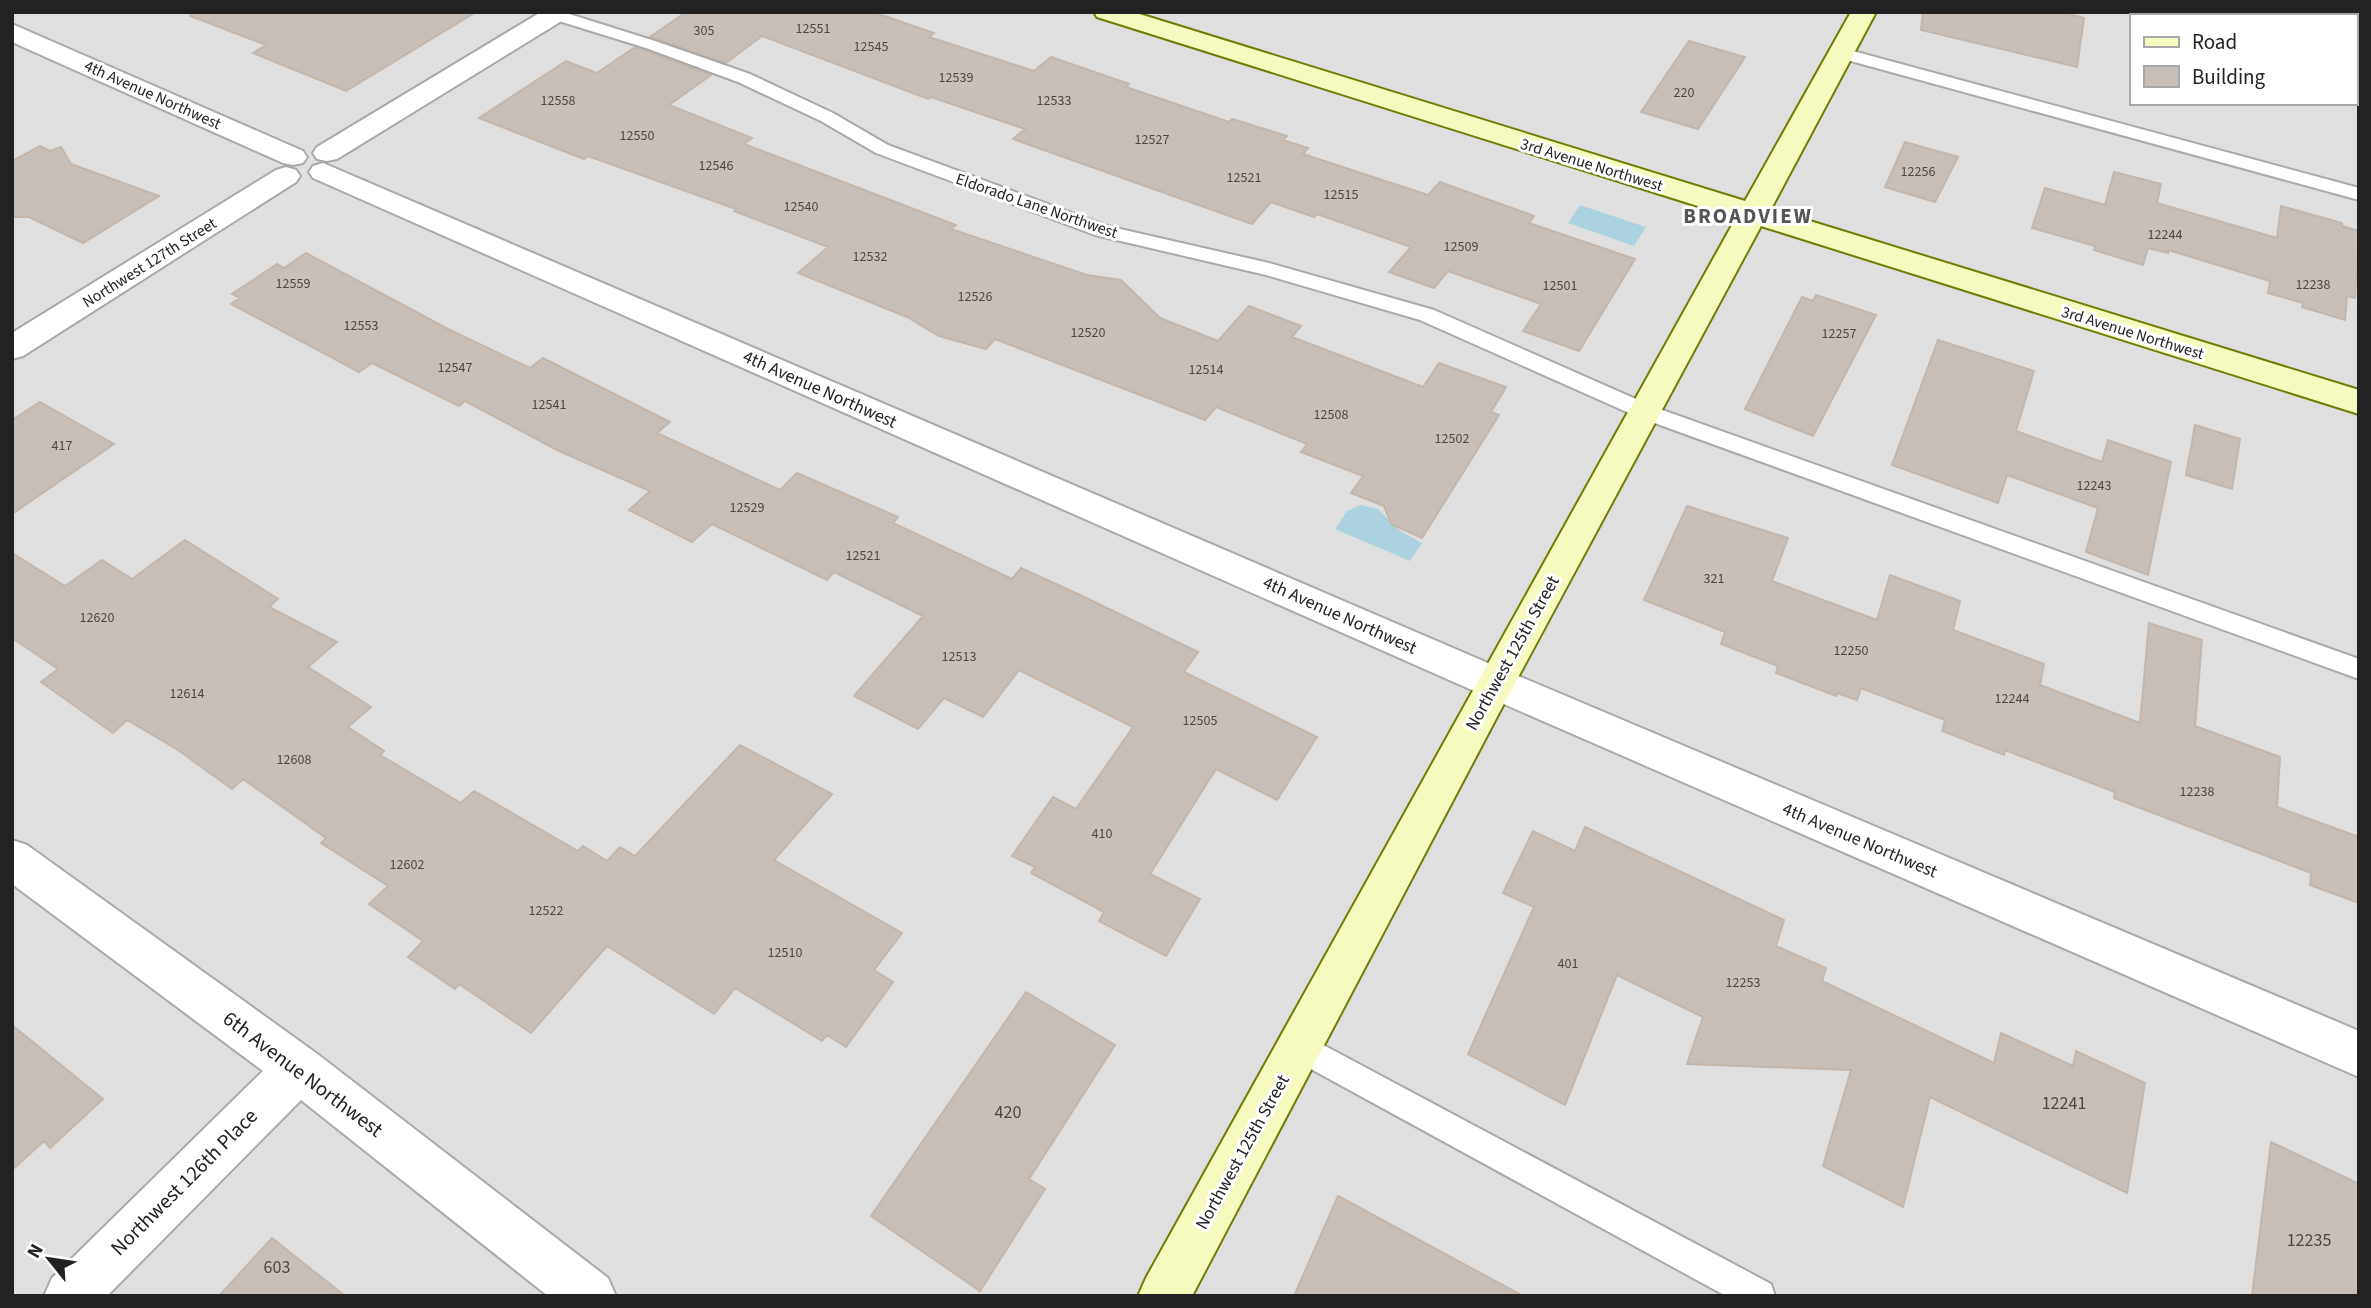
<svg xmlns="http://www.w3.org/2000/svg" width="2371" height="1308" font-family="'Source Sans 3',sans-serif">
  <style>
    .residential { fill: #e0dfdf; fill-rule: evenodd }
    .water { fill: #aad3df }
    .building { fill: #c7bfb8; stroke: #c4b6ab; stroke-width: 2 }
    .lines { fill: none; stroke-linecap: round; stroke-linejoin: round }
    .lane-casing { stroke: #a9a9a9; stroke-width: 4 }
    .street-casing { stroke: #a9a9a9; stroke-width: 4 }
    .secondary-casing { stroke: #707d05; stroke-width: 4 }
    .lane { fill: #fff; fill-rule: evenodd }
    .street { fill: #fff; fill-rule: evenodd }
    .secondary { fill: #f7fabf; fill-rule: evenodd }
    .labels { text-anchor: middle; stroke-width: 6; stroke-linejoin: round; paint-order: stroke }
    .number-label { font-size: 14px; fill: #4b4948 }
    .far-street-label { font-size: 16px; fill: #222; stroke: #fff }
    .street-label { font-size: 18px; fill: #222; stroke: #fff }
    .near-number-label { font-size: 18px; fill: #4b4948 }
    .far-district-label { font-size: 21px; font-weight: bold; letter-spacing: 2px; fill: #555; stroke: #fff }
    .near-street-label { font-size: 21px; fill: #222; stroke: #fff }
  </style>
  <rect width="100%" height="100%" fill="#f2efe9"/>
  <!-- residential -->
  <path class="residential" d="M 12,12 L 2359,12 L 2359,1296 L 12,1296 ZM 2131,16 L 2355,16 L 2355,103 L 2131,103 Z"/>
  <!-- water -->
  <path class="water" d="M 1580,205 L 1646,227 L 1634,246 L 1568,223 Z
    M 1360,505 L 1378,509 L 1400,531 L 1422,543 L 1410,561 L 1335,529 L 1347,511 Z"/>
  <!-- building -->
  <path class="building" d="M 191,12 L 476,12 L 346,91 L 253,53 L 266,45 L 190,16 Z
    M 686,12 L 873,12 L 934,33 L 929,37 L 1034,71 L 1051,57 L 1129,84 L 1126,87 L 1229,122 L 1232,119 L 1287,136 L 1283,140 L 1308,148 L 1303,154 L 1428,195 L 1440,182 L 1534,216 L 1529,223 L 1635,259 L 1579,351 L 1523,331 L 1541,304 L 1448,271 L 1434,288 L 1389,272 L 1411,247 L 1317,214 L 1314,217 L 1271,202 L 1252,224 L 1013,139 L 1025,129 L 931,97 L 928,99 L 762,36 L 726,63 L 650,37 Z
    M 1923,12 L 2062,12 L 2084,18 L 2077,67 L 1921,30 Z
    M 1689,41 L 1745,57 L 1698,129 L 1641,112 Z
    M 635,47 L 711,75 L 669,105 L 752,138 L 744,144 L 956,225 L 951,229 L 1087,275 L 1121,280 L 1160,318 L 1218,341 L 1249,306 L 1301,326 L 1292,337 L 1423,387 L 1439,363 L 1506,387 L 1491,412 L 1499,415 L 1422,538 L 1391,524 L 1384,506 L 1351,493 L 1363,476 L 1301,452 L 1307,444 L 1216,407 L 1205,420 L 995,339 L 986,349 L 939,336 L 907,317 L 798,273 L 828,247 L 734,211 L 736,209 L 588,156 L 584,159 L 479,118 L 566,61 L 597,73 Z
    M 1905,142 L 1958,157 L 1935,202 L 1885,187 Z
    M 40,146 L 50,151 L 61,147 L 71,164 L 159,196 L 83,243 L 29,217 L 12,217 L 12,161 Z
    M 2114,172 L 2161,184 L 2157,203 L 2277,238 L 2281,206 L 2342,223 L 2342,226 L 2359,231 L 2355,298 L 2347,296 L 2345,320 L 2302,307 L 2303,303 L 2268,293 L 2270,281 L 2168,250 L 2168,253 L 2148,248 L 2143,265 L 2094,250 L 2095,246 L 2032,228 L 2045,188 L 2105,205 Z
    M 306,253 L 448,329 L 530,368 L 543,358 L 670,422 L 657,433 L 780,490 L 797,473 L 898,517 L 893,523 L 1012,579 L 1021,568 L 1078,594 L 1198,652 L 1184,672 L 1317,737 L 1277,800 L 1216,769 L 1150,874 L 1200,899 L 1166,956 L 1099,921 L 1104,912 L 1031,873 L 1035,867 L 1012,856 L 1053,797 L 1076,809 L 1133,727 L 1019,670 L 983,717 L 944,698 L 918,729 L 854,696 L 923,616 L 834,572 L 827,580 L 712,524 L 692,542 L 629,510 L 650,491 L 559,451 L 465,401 L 459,406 L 372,363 L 359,372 L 231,304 L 240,298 L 232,294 L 277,264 L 284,268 Z
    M 1816,295 L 1876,315 L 1813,436 L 1745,409 L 1802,297 L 1813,301 Z
    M 1938,340 L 2034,371 L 2016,431 L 2102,462 L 2108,440 L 2171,462 L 2148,575 L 2086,552 L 2098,508 L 2007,475 L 1998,503 L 1892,465 Z
    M 40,402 L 114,444 L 12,514 L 12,420 Z
    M 2195,425 L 2240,439 L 2232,489 L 2186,475 Z
    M 1687,506 L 1788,538 L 1772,581 L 1877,620 L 1890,575 L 1960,601 L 1953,630 L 2044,664 L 2040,685 L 2140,723 L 2149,623 L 2202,640 L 2195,726 L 2280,757 L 2277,807 L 2359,837 L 2359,903 L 2310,885 L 2311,873 L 2114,798 L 2115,792 L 2005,750 L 2004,755 L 1942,731 L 1945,720 L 1861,688 L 1857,700 L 1837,693 L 1836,696 L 1776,673 L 1778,666 L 1721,644 L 1725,632 L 1644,600 Z
    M 185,540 L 278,599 L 269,607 L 337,642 L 308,667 L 371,707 L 348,727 L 384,751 L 380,755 L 461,803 L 474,791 L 578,851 L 583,846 L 607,861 L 620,847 L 635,856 L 740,745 L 832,794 L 774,860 L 902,933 L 874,970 L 893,982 L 846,1047 L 827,1035 L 822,1041 L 735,988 L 714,1014 L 607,946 L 531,1033 L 459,984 L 455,989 L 408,957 L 423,941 L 369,904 L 388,886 L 321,843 L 326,838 L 243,779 L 232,789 L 178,750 L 127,720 L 113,733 L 41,682 L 58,669 L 12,638 L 12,553 L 65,586 L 102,560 L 132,579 Z
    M 1585,827 L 1784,920 L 1776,946 L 1826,968 L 1822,981 L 1994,1063 L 2001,1033 L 2073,1066 L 2076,1051 L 2145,1083 L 2127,1193 L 1930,1097 L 1903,1207 L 1823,1166 L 1851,1070 L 1687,1064 L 1703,1017 L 1617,975 L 1565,1105 L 1468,1054 L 1534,907 L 1503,893 L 1533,831 L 1575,851 Z
    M 1026,992 L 1115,1045 L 1029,1179 L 1045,1189 L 980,1291 L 871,1216 Z
    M 12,1025 L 103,1099 L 50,1148 L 44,1141 L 12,1170 Z
    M 2271,1142 L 2359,1184 L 2359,1296 L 2252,1296 Z
    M 1338,1196 L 1523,1296 L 1294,1296 Z
    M 272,1238 L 345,1296 L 219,1296 Z"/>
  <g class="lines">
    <!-- lane casing -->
    <g class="lane-casing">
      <path id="lane" d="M 549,12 L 563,12 L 658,42 L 750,74 L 833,113 L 888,145 L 1107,226 L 1269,263 L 1434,310 L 1654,407 L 2359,659 L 2359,679 L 1638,417 L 1420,320 L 1266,275 L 1095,235 L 876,153 L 821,121 L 738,82 L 646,48 L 549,18 Z
        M 1842,48 L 2359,188 L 2359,200 L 1836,57 L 1834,53 Z
        M 1299,1032 L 1771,1284 L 1775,1296 L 1726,1296 L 1289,1057 L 1284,1047 L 1289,1037 Z"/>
    </g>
    <!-- street casing -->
    <g class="street-casing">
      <path id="street" d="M 541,12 L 571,12 L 568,17 L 337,159 L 327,161 L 317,159 L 313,153 L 317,147 Z
        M 2221,12 L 2257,12 L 2259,16 L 2223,16 Z
        M 12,24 L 303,151 L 307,157 L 303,163 L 293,165 L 283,163 L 12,42 Z
        M 2355,34 L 2359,35 L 2359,51 L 2355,50 Z
        M 323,163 L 1509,672 L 2359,1031 L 2359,1077 L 1481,694 L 313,178 L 309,172 L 313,166 Z
        M 286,167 L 296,170 L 300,176 L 296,182 L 23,356 L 12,359 L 12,333 L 276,170 Z
        M 12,840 L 27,845 L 316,1053 L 608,1278 L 616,1296 L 548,1296 L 301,1100 L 107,1296 L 44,1296 L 52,1278 L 263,1071 L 12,884 Z"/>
    </g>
    <!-- secondary casing -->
    <g class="secondary-casing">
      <path id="secondary" d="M 1094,12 L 1133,12 L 1745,201 L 1851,12 L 1876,12 L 1771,209 L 2359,390 L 2359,414 L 1761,226 L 1509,694 L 1192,1296 L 1138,1296 L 1146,1278 L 1736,218 L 1097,17 Z"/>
    </g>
    <!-- lane -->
    <use href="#lane" class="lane"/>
    <!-- street -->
    <use href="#street" class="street"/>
    <!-- secondary -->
    <use href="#secondary" class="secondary"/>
  </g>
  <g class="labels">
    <!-- number labels -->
    <g class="number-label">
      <text x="813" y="33">12551</text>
      <text x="704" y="35">305</text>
      <text x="871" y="51">12545</text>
      <text x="956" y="82">12539</text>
      <text x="1684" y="97">220</text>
      <text x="558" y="105">12558</text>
      <text x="1054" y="105">12533</text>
      <text x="637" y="140">12550</text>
      <text x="1152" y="144">12527</text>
      <text x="716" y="170">12546</text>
      <text x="1918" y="176">12256</text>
      <text x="1244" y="182">12521</text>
      <text x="1341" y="199">12515</text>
      <text x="801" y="211">12540</text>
      <text x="2165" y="239">12244</text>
      <text x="1461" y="251">12509</text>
      <text x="870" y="261">12532</text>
      <text x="293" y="288">12559</text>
      <text x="2313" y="289">12238</text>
      <text x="1560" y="290">12501</text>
      <text x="975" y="301">12526</text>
      <text x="361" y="330">12553</text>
      <text x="1088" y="337">12520</text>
      <text x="1839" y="338">12257</text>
      <text x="455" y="372">12547</text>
      <text x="1206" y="374">12514</text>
      <text x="549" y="409">12541</text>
      <text x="1331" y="419">12508</text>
      <text x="1452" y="443">12502</text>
      <text x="62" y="450">417</text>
      <text x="2094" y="490">12243</text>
      <text x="747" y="512">12529</text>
      <text x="863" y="560">12521</text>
      <text x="1714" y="583">321</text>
      <text x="97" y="622">12620</text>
      <text x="1851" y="655">12250</text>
      <text x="959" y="661">12513</text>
      <text x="187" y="698">12614</text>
      <text x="2012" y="703">12244</text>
      <text x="1200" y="725">12505</text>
      <text x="294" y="764">12608</text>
      <text x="2197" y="796">12238</text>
      <text x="1102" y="838">410</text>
      <text x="407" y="869">12602</text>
      <text x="546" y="915">12522</text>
      <text x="785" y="957">12510</text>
      <text x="1568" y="968">401</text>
      <text x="1743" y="987">12253</text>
    </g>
    <!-- far-street labels -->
    <g class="far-street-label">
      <text transform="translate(153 94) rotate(24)" y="6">4th Avenue Northwest</text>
      <text transform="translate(1592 164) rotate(17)" y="6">3rd Avenue Northwest</text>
      <text transform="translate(1037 205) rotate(19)" y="6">Eldorado Lane Northwest</text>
      <text transform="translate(149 262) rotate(-32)" y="6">Northwest 127th Street</text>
      <text transform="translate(2133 332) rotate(17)" y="6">3rd Avenue Northwest</text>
    </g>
    <!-- street labels -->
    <g class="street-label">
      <text transform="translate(820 389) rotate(24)" y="6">4th Avenue Northwest</text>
      <text transform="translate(1340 615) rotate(24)" y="6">4th Avenue Northwest</text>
      <text transform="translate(1512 653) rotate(-61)" y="6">Northwest 125th Street</text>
      <text transform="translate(1860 840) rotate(23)" y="6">4th Avenue Northwest</text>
      <text transform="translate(1242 1152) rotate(-61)" y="6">Northwest 125th Street</text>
    </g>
    <!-- near-number labels -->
    <g class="near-number-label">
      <text x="2064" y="1109">12241</text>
      <text x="1008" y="1118">420</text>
      <text x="2309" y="1246">12235</text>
      <text x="277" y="1273">603</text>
    </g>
    <!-- far-district labels -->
    <g class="far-district-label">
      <text x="1748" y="223">BROADVIEW</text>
    </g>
    <!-- near-street labels -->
    <g class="near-street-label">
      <text transform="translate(303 1074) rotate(37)" y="7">6th Avenue Northwest</text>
      <text transform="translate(184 1182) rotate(-45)" y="7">Northwest 126th Place</text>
    </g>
  </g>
  <!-- border -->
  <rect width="2371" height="1308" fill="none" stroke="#222222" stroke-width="28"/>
  <!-- legend -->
  <rect x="2130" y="14" width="228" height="91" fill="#ffffff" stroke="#a7a7a7" stroke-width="2"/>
  <rect x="2144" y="37" width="35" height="10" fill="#f7fabf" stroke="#a7a7a7" stroke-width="2"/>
  <text x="2192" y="49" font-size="21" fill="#222222">Road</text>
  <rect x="2144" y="66" width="35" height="21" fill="#c7bfb8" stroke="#a7a7a7" stroke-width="2"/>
  <text x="2192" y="84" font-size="21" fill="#222222">Building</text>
  <!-- north arrow -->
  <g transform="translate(49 1259) rotate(300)" stroke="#ffffff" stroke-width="5" paint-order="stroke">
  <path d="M0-5L12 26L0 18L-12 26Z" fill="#222222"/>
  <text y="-10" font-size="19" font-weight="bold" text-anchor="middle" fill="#222222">N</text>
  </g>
</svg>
